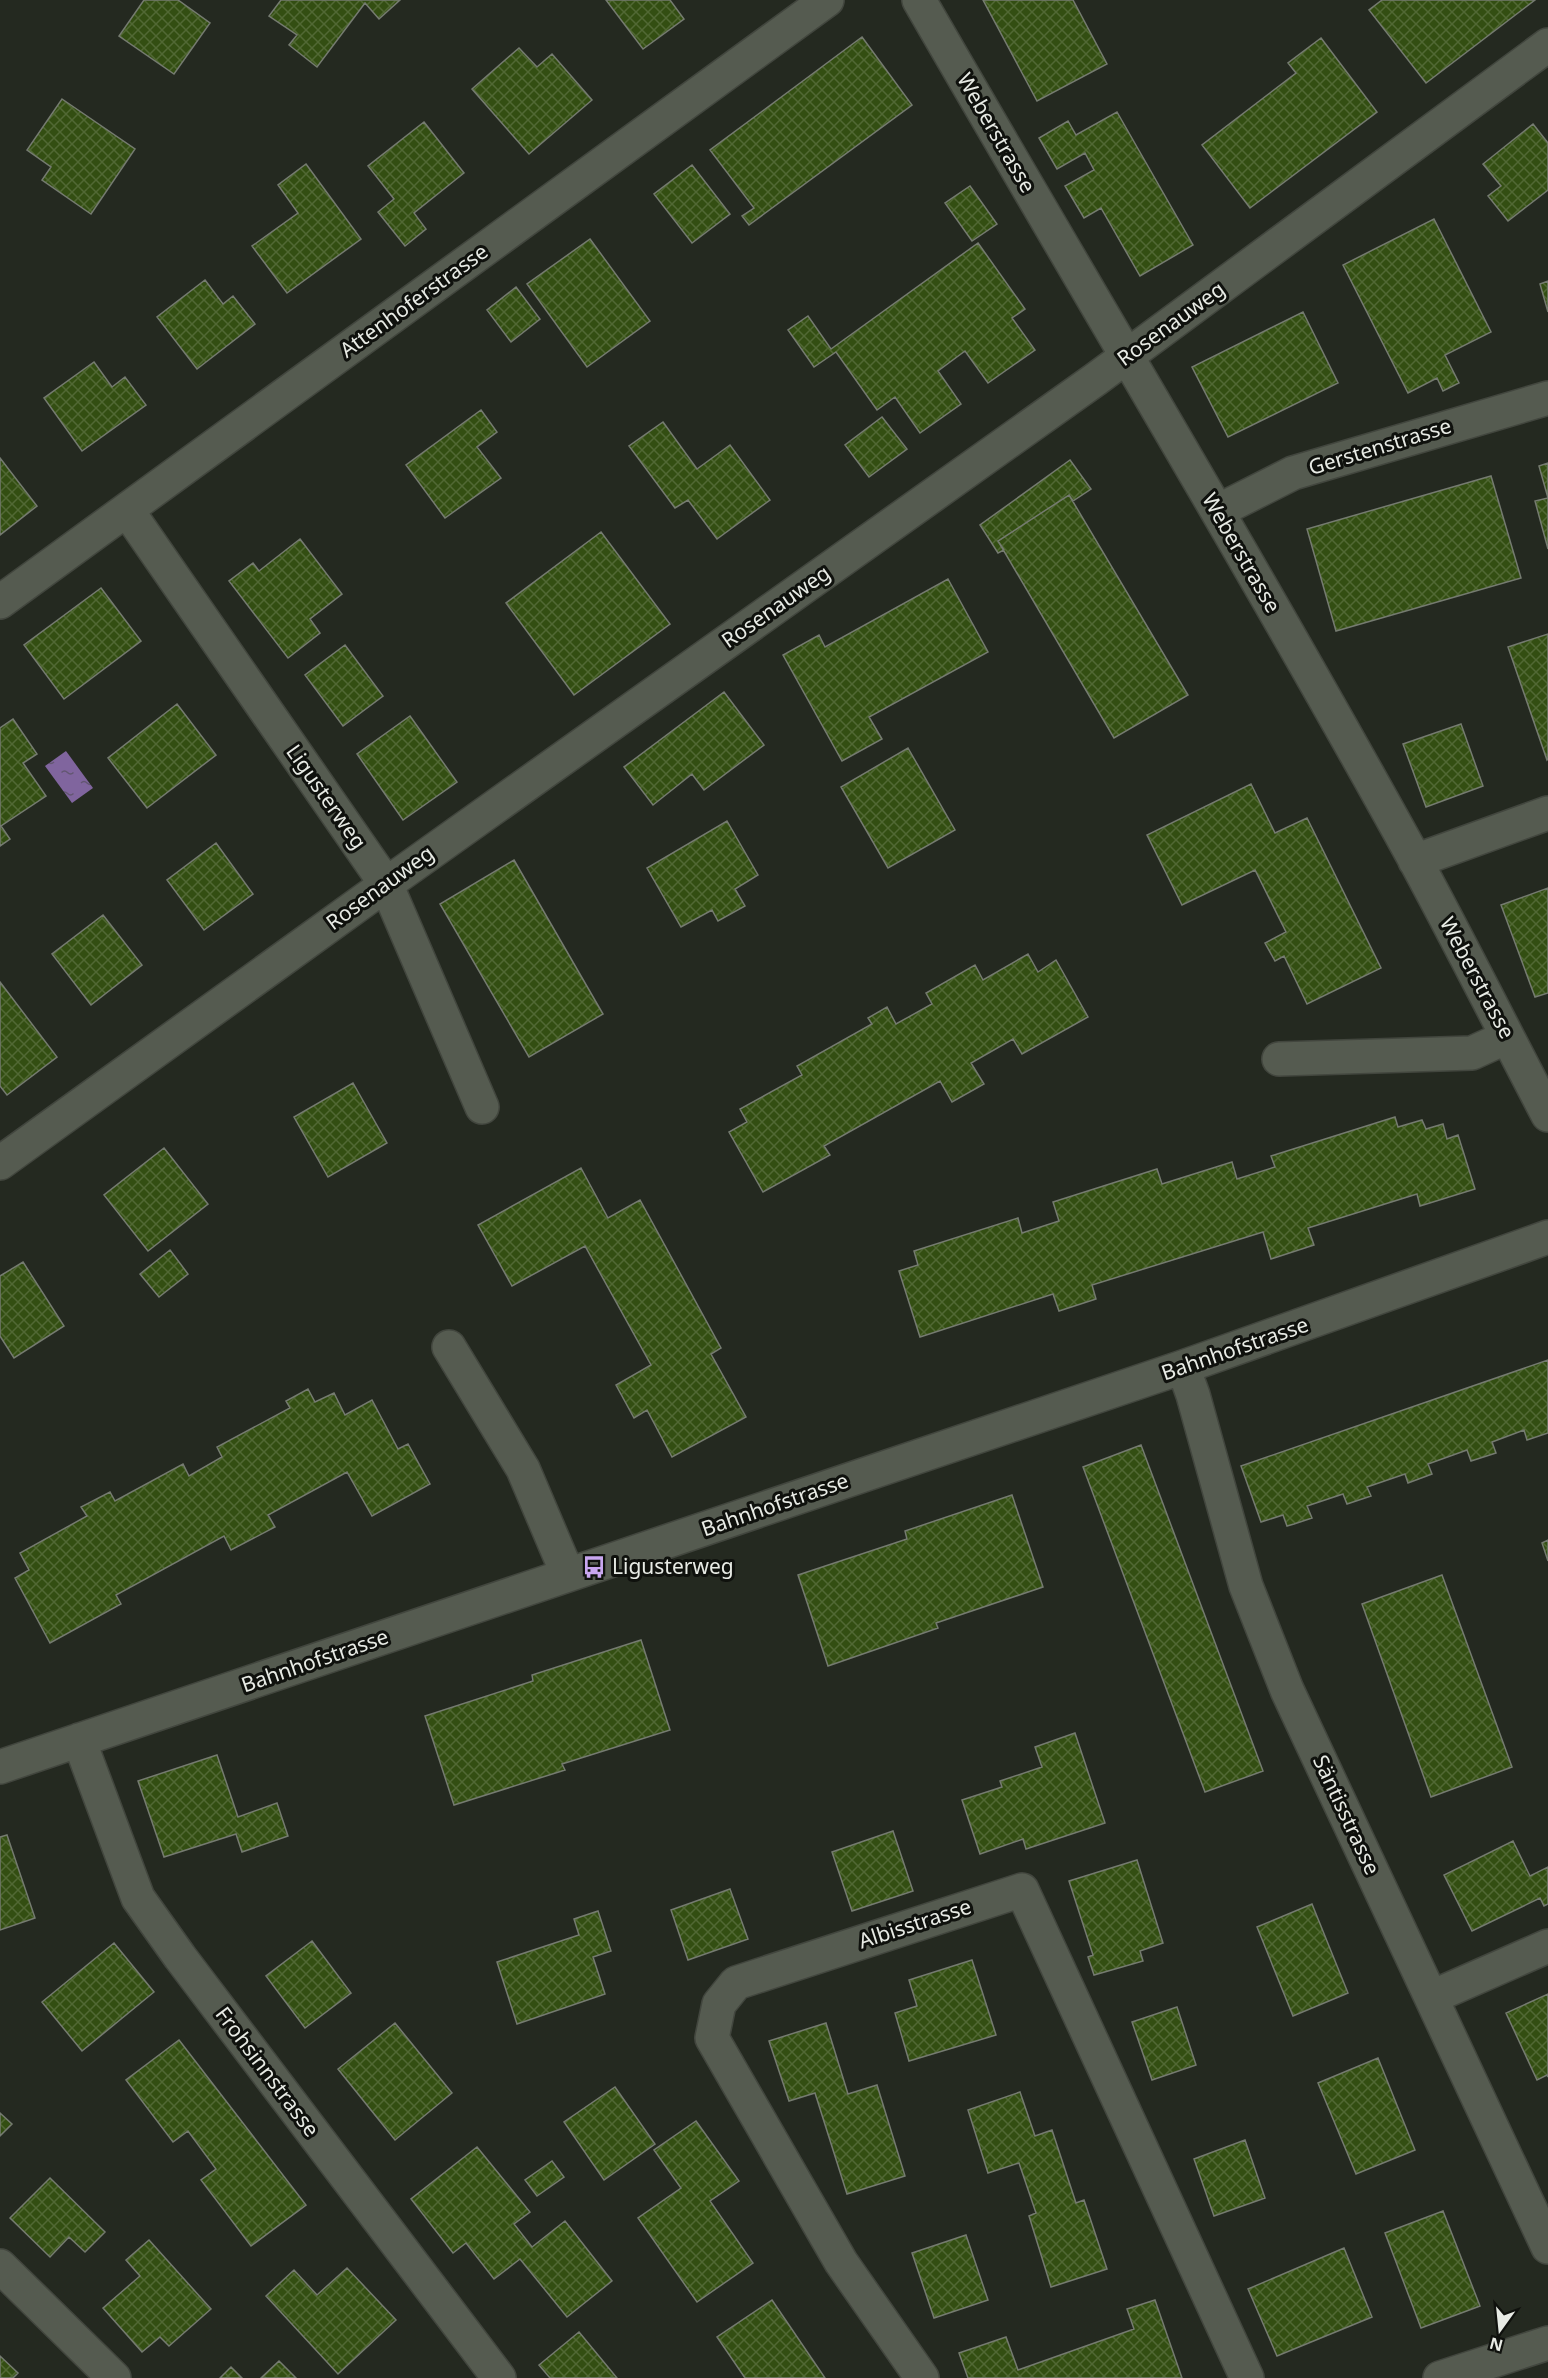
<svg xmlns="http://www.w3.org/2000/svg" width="1548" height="2378" font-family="'Noto Sans',sans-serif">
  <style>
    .water { fill: url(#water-ripples) }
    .building { fill: url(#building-cross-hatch); stroke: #757b70; stroke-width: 1.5 }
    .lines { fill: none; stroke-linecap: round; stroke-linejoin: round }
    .minor-casing { stroke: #42463e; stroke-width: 36 }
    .minor { stroke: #555b50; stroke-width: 33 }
    .labels { text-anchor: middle; stroke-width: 6; stroke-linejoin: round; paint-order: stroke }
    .street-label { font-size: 21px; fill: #e8ebe5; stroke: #0f110d }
    .poi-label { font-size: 21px; fill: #e8ebe5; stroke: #0f110d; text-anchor: start }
  </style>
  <defs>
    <pattern id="water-ripples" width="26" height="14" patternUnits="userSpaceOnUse" patternTransform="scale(1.5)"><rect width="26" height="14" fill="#80659e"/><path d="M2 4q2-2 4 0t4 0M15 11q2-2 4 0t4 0" fill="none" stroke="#635672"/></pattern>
    <pattern id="building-cross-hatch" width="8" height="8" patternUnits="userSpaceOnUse" patternTransform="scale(1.5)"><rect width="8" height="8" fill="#334e12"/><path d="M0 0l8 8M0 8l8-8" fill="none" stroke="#516834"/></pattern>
  </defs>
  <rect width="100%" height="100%" fill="#242920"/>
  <!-- water -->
  <path class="water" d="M 66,751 L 93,788 L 72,803 L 45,766 Z"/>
  <!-- building -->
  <path class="building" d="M 144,0 L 178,0 L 210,23 L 174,74 L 119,36 Z
    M 281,0 L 400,0 L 379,19 L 365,3 L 317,67 L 289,45 L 297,35 L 269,16 Z
    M 606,0 L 670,0 L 684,19 L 643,49 Z
    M 983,0 L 1073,0 L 1107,64 L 1037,101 Z
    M 1382,0 L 1535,0 L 1426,83 L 1369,10 Z
    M 862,37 L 912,105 L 749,225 L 742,216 L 754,208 L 710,150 Z
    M 1321,38 L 1377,112 L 1250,208 L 1202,145 L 1296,73 L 1288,63 Z
    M 519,48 L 537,67 L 552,54 L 592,100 L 529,154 L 472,89 Z
    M 62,99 L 135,149 L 91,214 L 42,180 L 51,167 L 27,150 Z
    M 1117,112 L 1193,245 L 1140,276 L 1101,208 L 1084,218 L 1065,186 L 1094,170 L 1085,153 L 1057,169 L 1039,138 L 1068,121 L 1076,135 Z
    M 424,122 L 464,173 L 414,213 L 426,229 L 405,246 L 378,212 L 394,199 L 368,166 Z
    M 1533,124 L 1548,143 L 1548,190 L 1508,221 L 1488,196 L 1501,186 L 1483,164 Z
    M 306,164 L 361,239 L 287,293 L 252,246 L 298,213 L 278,185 Z
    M 692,165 L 730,214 L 692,243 L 654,194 Z
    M 970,186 L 997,224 L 972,241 L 945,203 Z
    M 1434,219 L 1491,332 L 1445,355 L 1459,383 L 1443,391 L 1437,378 L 1408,393 L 1343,265 Z
    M 590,239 L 650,321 L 587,367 L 527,284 Z
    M 978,243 L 1025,309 L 1012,318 L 1035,350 L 988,383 L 965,351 L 938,371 L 961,404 L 920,433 L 895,397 L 877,410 L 836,352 L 814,367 L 788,330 L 808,316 L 831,349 Z
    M 205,280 L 223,304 L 233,296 L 255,324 L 197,369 L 157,317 Z
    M 1548,281 L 1548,312 L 1540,284 Z
    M 516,287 L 540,319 L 511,342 L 487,310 Z
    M 1303,312 L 1338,383 L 1228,437 L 1192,367 Z
    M 94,362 L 112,387 L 125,377 L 146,405 L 82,451 L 44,398 Z
    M 481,410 L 497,432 L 477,447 L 501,478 L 445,518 L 406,465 Z
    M 882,417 L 907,449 L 869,477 L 845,445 Z
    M 663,422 L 697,469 L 730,445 L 770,500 L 717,539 L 688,500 L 675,508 L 629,446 Z
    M 0,458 L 37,506 L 0,535 Z
    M 1070,460 L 1091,489 L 1073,501 L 1069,495 L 998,541 L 1004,550 L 998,553 L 980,525 Z
    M 1548,463 L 1548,549 L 1535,501 L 1548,498 L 1539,466 Z
    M 1491,476 L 1521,578 L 1336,631 L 1307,529 Z
    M 1069,495 L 1188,695 L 1114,738 L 998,541 Z
    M 601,532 L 670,624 L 574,695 L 506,603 Z
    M 300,539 L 342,594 L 310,619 L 320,633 L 288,658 L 229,581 L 253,563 L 259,571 Z
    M 948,579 L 988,652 L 869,717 L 882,739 L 842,761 L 783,655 L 819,635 L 825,647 Z
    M 101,588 L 141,641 L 64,699 L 24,645 Z
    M 1548,634 L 1548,759 L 1547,760 L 1508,647 Z
    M 345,645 L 383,696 L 343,726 L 305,675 Z
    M 724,692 L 764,745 L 704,790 L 692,774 L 653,805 L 624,767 Z
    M 177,704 L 216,755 L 147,808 L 108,758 Z
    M 410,716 L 457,782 L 403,820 L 357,754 Z
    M 13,719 L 37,754 L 23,763 L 46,796 L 1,826 L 10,839 L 0,846 L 0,728 Z
    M 1461,724 L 1483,786 L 1426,807 L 1403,744 Z
    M 908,748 L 955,830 L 888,868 L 841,787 Z
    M 1251,784 L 1275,833 L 1307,818 L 1381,968 L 1307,1004 L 1284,956 L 1275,961 L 1265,943 L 1286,932 L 1255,870 L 1182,905 L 1147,835 Z
    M 727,821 L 758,875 L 735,889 L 745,906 L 718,921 L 712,910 L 681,927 L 647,868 Z
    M 216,843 L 253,894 L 204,930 L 167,880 Z
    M 514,860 L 603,1014 L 529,1057 L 440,904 Z
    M 1548,888 L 1548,993 L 1535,997 L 1501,905 Z
    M 103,915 L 142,965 L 91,1005 L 52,954 Z
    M 1028,954 L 1038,972 L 1056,960 L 1088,1017 L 1022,1054 L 1013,1039 L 971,1063 L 984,1084 L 952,1102 L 940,1081 L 824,1146 L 830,1155 L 763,1192 L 729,1132 L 747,1122 L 740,1109 L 802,1075 L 797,1066 L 872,1024 L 868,1018 L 887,1007 L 896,1024 L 932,1004 L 926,993 L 975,965 L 983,980 Z
    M 0,982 L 57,1057 L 7,1095 L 0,1086 Z
    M 353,1083 L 387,1143 L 328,1177 L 294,1117 Z
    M 1395,1117 L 1398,1127 L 1422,1120 L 1426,1129 L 1443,1124 L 1447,1139 L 1458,1135 L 1475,1189 L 1420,1206 L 1417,1194 L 1308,1228 L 1314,1245 L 1271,1259 L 1263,1232 L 1092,1285 L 1096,1299 L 1059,1311 L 1053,1294 L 920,1337 L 899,1271 L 918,1265 L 914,1251 L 1018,1218 L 1022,1233 L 1059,1221 L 1053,1202 L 1157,1169 L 1162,1184 L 1232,1162 L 1237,1179 L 1275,1167 L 1271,1156 Z
    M 164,1148 L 208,1204 L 148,1251 L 104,1195 Z
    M 581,1168 L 608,1218 L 640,1200 L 721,1348 L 711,1354 L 746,1417 L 672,1457 L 647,1410 L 634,1418 L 616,1385 L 651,1365 L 585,1246 L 512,1286 L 478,1225 Z
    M 170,1250 L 188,1274 L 159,1297 L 140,1274 Z
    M 23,1262 L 64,1326 L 14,1358 L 0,1336 L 0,1276 Z
    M 1548,1360 L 1548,1433 L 1527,1440 L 1524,1430 L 1492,1442 L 1496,1453 L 1471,1461 L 1467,1450 L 1428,1464 L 1432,1474 L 1408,1483 L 1405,1474 L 1367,1487 L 1371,1496 L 1347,1504 L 1343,1494 L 1307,1506 L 1312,1518 L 1294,1524 L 1287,1526 L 1283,1515 L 1261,1522 L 1241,1466 Z
    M 308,1389 L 315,1402 L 334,1393 L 345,1415 L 372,1400 L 398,1449 L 408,1444 L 430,1484 L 372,1516 L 347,1472 L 268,1515 L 275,1527 L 231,1550 L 224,1536 L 116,1595 L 121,1604 L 50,1643 L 15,1578 L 29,1570 L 20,1553 L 87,1516 L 81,1507 L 110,1492 L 115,1501 L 183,1464 L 189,1476 L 222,1457 L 217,1447 L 290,1408 L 286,1401 Z
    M 1141,1445 L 1263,1771 L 1205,1792 L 1083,1467 Z
    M 1012,1495 L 1043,1587 L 936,1623 L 938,1628 L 828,1666 L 798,1575 L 907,1539 L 905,1531 Z
    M 1548,1540 L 1548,1561 L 1542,1543 Z
    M 1442,1575 L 1512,1767 L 1431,1797 L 1362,1604 Z
    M 641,1640 L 670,1730 L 562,1764 L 565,1770 L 454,1805 L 425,1716 L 533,1681 L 532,1675 Z
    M 1075,1733 L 1105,1823 L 1026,1849 L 1023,1839 L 980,1854 L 962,1800 L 1002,1787 L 1000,1781 L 1042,1767 L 1035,1747 Z
    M 217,1755 L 238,1817 L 277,1803 L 288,1836 L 242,1852 L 236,1834 L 164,1857 L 138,1781 Z
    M 893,1831 L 913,1891 L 852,1911 L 832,1852 Z
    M 7,1835 L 35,1918 L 0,1930 L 0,1837 Z
    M 1513,1841 L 1530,1876 L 1548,1867 L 1548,1904 L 1544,1906 L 1540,1898 L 1472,1931 L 1444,1875 Z
    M 1137,1860 L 1163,1943 L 1140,1951 L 1143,1961 L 1094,1975 L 1088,1957 L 1093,1955 L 1069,1881 Z
    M 730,1889 L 748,1939 L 688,1960 L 671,1910 Z
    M 1312,1904 L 1348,1993 L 1293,2016 L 1257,1927 Z
    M 598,1911 L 611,1951 L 593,1957 L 605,1994 L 517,2024 L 497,1962 L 579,1935 L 574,1919 Z
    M 312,1941 L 351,1993 L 305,2028 L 266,1976 Z
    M 114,1943 L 154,1992 L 82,2051 L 42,2002 Z
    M 972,1960 L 996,2035 L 909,2061 L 895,2013 L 917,2006 L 909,1980 Z
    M 1548,1994 L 1548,2077 L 1547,2075 L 1537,2080 L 1506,2013 Z
    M 1177,2007 L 1196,2065 L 1152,2080 L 1132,2022 Z
    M 395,2023 L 452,2093 L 395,2140 L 338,2069 Z
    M 826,2023 L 848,2094 L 877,2085 L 905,2176 L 847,2194 L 815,2093 L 789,2101 L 769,2041 Z
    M 179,2040 L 306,2205 L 251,2246 L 201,2180 L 216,2169 L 188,2131 L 173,2142 L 126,2080 Z
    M 1378,2058 L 1415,2150 L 1356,2174 L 1318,2083 Z
    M 615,2087 L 655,2144 L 604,2180 L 564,2122 Z
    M 1020,2092 L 1035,2136 L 1052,2130 L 1076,2203 L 1084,2200 L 1107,2269 L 1051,2287 L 1029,2216 L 1036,2213 L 1019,2163 L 988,2173 L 968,2110 Z
    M 0,2113 L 12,2124 L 0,2136 Z
    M 696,2121 L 739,2181 L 710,2201 L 753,2263 L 697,2302 L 638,2218 L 681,2188 L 654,2150 Z
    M 1245,2140 L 1265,2198 L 1214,2216 L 1194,2159 Z
    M 477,2147 L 530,2212 L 514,2224 L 532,2247 L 565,2221 L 612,2281 L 567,2317 L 520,2259 L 494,2279 L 466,2243 L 453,2253 L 411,2199 Z
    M 552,2161 L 564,2177 L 537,2196 L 525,2180 Z
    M 50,2178 L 105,2232 L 85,2252 L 69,2237 L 50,2257 L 10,2218 Z
    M 1443,2211 L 1480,2306 L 1421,2328 L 1385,2233 Z
    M 966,2235 L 988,2300 L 934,2318 L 912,2253 Z
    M 149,2240 L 211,2309 L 169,2346 L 160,2337 L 142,2352 L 103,2308 L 140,2276 L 126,2260 Z
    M 1344,2248 L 1372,2317 L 1277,2356 L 1248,2289 Z
    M 347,2268 L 396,2320 L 338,2374 L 266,2296 L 294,2270 L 317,2295 Z
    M 772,2300 L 825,2378 L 745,2378 L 717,2337 Z
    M 1155,2300 L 1182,2378 L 968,2378 L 959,2353 L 1006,2337 L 1018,2370 L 1134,2329 L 1127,2309 Z
    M 579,2332 L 617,2378 L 550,2378 L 539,2365 Z
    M 0,2356 L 18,2373 L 13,2378 L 0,2378 Z
    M 279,2361 L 296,2378 L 261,2378 Z
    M 231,2367 L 242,2378 L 220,2378 Z"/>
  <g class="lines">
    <!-- minor casing -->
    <g class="minor-casing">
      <path id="minor" d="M 919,0 C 1084,286 1255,569 1414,858 C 1460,943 1503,1029 1548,1115
        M 127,510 L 386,884 L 482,1107
        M 1218,511 L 1293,473 L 1548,398
        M 0,602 L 827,0
        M 1415,861 L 1548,813
        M 1279,1059 L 1472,1053 L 1507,1037
        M 0,1163 L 402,873 L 1096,379 L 1548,45
        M 449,1347 L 523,1469 L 568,1575
        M 1183,1367 L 1193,1395 L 1246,1586 L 1287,1690 L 1548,2247
        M 79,1740 L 138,1898 L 180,1957 L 499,2378
        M 0,1767 L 1183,1367 L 1548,1237
        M 1432,1997 L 1548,1946
        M 0,2266 L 114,2378
        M 922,2378 L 841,2262 L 712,2038 L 719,2004 L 736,1983 L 1022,1890 L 1247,2378
        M 1440,2378 L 1548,2343"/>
    </g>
    <!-- minor -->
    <use href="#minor" class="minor"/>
  </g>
  <!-- icons -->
  <defs>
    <g id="bus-bare" transform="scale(1.8)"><path d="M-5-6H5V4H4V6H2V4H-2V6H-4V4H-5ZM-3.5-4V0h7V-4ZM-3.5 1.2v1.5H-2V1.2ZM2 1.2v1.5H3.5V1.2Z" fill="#c8a6ef" stroke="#0f110d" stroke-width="2.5" paint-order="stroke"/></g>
  </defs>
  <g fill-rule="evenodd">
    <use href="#bus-bare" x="594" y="1567"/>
  </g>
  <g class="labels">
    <!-- street labels -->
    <g class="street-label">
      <text transform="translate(996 133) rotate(60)" y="7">Weberstrasse</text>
      <text transform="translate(414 301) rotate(-36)" y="7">Attenhoferstrasse</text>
      <text transform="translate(1171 324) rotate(-36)" y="7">Rosenauweg</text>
      <text transform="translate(1380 447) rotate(-17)" y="7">Gerstenstrasse</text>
      <text transform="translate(1241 553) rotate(60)" y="7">Weberstrasse</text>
      <text transform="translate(776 607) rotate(-35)" y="7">Rosenauweg</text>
      <text transform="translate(326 797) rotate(55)" y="7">Ligusterweg</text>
      <text transform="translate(380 888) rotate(-36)" y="7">Rosenauweg</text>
      <text transform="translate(1477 978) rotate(62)" y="7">Weberstrasse</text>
      <text transform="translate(1235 1349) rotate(-19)" y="7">Bahnhofstrasse</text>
      <text transform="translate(775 1505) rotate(-19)" y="7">Bahnhofstrasse</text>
      <text transform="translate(315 1661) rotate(-19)" y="7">Bahnhofstrasse</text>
      <text transform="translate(1346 1815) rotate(65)" y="7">Säntisstrasse</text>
      <text transform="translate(915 1924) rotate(-18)" y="7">Albisstrasse</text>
      <text transform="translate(267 2072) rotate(53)" y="7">Frohsinnstrasse</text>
    </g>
    <!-- poi labels -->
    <g class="poi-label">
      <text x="612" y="1574">Ligusterweg</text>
    </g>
  </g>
  <!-- north arrow -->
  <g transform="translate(1500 2330) rotate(195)" stroke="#0f110d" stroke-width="4.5" paint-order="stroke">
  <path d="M0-4.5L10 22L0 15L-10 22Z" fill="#e8ebe5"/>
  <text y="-9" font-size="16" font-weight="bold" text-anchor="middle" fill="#e8ebe5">N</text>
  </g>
</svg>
